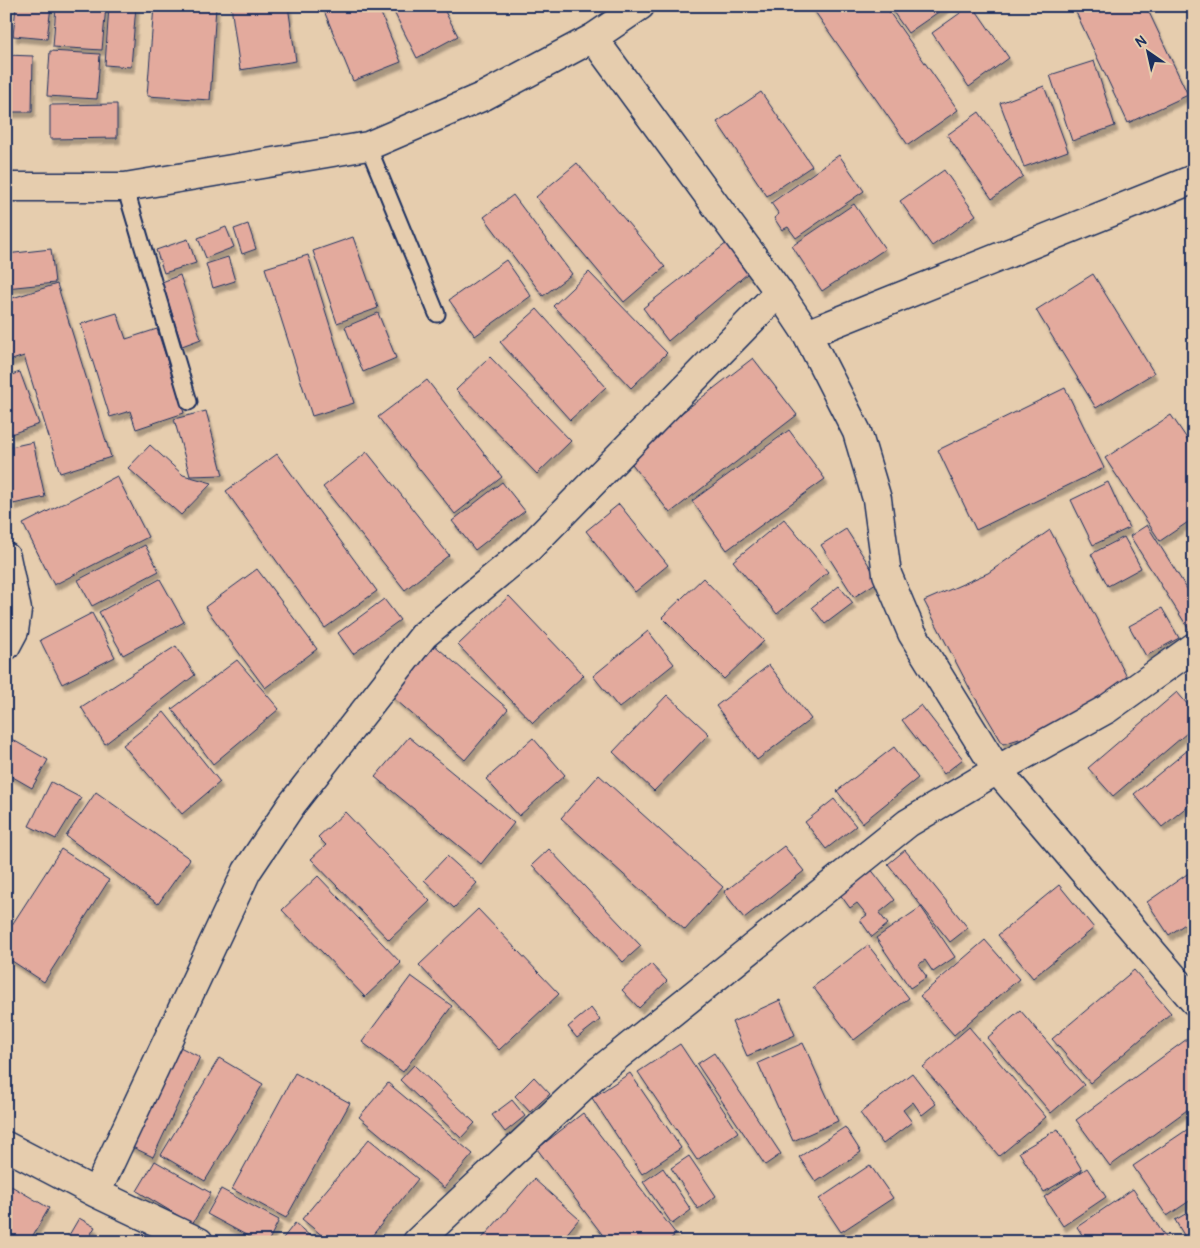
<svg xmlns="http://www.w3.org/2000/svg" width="1200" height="1248" font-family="Pangolin,sans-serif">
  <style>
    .building { fill: #e3aa9d; stroke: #1b2f5e; filter: url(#shadow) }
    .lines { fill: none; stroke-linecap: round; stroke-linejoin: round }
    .service-casing { stroke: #1b2f5e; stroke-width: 19 }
    .minor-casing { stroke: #1b2f5e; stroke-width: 31 }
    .secondary-casing { stroke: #1b2f5e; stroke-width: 31 }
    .service { stroke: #e6cdae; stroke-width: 15 }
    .minor { stroke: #e6cdae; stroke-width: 28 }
    .secondary { stroke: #e6cdae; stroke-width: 28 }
  </style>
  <defs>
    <filter id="shadow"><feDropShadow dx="3" dy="5.5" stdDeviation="1" flood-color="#0004"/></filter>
  </defs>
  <rect width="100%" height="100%" fill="#e6cdae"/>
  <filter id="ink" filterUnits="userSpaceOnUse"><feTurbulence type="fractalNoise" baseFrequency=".02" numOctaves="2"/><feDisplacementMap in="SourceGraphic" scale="10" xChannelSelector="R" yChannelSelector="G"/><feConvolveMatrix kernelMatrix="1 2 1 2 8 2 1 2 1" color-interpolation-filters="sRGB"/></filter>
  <g filter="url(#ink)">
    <!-- building -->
    <path class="building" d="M 16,6 L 51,6 L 47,39 L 13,36 Z
      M 56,6 L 106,6 L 102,50 L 53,47 Z
      M 109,6 L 136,6 L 131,67 L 105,65 Z
      M 154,6 L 216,6 L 210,100 L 147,96 Z
      M 231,6 L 288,6 L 296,61 L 240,70 Z
      M 322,6 L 378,6 L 401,62 L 353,81 Z
      M 391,6 L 442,6 L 458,36 L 417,58 Z
      M 811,6 L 885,6 L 958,110 L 908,145 Z
      M 889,6 L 947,6 L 908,33 Z
      M 970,6 L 973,6 L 1009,58 L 969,87 L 932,33 Z
      M 1073,6 L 1146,6 L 1188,95 L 1128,123 Z
      M 50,51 L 100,54 L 97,99 L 47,96 Z
      M 6,55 L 33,56 L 32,112 L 6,112 Z
      M 1094,61 L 1115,126 L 1072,141 L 1050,75 Z
      M 1044,86 L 1068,151 L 1024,167 L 1000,103 Z
      M 761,92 L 812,166 L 767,196 L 717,122 Z
      M 117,104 L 117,138 L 50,139 L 50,105 Z
      M 979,112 L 1023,176 L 992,199 L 947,135 Z
      M 839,155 L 864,191 L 796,238 L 788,227 L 782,230 L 774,218 L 779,214 L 771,203 Z
      M 577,163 L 665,267 L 624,302 L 536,197 Z
      M 944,170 L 976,215 L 932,246 L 900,201 Z
      M 513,195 L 572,274 L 543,296 L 484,217 Z
      M 854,204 L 885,249 L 822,291 L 792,246 Z
      M 248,224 L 256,249 L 242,254 L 234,229 Z
      M 226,227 L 234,247 L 206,258 L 198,238 Z
      M 353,237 L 378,308 L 337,323 L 313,251 Z
      M 188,239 L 196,263 L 164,273 L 156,250 Z
      M 732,239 L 754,268 L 668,341 L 643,308 Z
      M 51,249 L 55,283 L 6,288 L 6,254 Z
      M 308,255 L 354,403 L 312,416 L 265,268 Z
      M 228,257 L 235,281 L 213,288 L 206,264 Z
      M 506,260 L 531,296 L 475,336 L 449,300 Z
      M 589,272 L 667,353 L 631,388 L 553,306 Z
      M 1093,274 L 1154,373 L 1096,408 L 1036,310 Z
      M 180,275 L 201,339 L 182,346 L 162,282 Z
      M 57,284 L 111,457 L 60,473 L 24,356 L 6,362 L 6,300 Z
      M 537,309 L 606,387 L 570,420 L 500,342 Z
      M 117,313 L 126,339 L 157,329 L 184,413 L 136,429 L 130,411 L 110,417 L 81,324 Z
      M 378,313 L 396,358 L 363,372 L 345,327 Z
      M 490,357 L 571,441 L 537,474 L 456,390 Z
      M 753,358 L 797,415 L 670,513 L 626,456 Z
      M 20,372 L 39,424 L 11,434 L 6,420 L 6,377 Z
      M 427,380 L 502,477 L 455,514 L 378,417 Z
      M 1065,388 L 1104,468 L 976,530 L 938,450 Z
      M 206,411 L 223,475 L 190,476 L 174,419 Z
      M 1171,415 L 1194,449 L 1194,518 L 1160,541 L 1105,458 Z
      M 789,430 L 825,479 L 727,550 L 692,501 Z
      M 33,442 L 45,497 L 13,504 L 6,475 L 6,448 Z
      M 150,445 L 183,475 L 212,483 L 181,515 L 128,468 Z
      M 367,452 L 449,555 L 405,590 L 323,487 Z
      M 277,454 L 377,591 L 325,628 L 226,491 Z
      M 117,476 L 148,537 L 54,585 L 23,524 Z
      M 502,482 L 525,511 L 475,550 L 452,521 Z
      M 1108,482 L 1129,528 L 1093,545 L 1071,500 Z
      M 619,504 L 668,565 L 635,592 L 586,531 Z
      M 784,519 L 828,572 L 777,614 L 733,561 Z
      M 1147,525 L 1194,600 L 1194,628 L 1190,631 L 1130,536 Z
      M 846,529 L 879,581 L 854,597 L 821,545 Z
      M 1050,530 L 1128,679 L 1064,725 L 1003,744 L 970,689 L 924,601 L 988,573 Z
      M 1124,537 L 1141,568 L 1108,586 L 1091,554 Z
      M 145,545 L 159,571 L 92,606 L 78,580 Z
      M 257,569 L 317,649 L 265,688 L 205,607 Z
      M 703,578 L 764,641 L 724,679 L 662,617 Z
      M 160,579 L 184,622 L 123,655 L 99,612 Z
      M 839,586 L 853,603 L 825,624 L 812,607 Z
      M 509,596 L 584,675 L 533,723 L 458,645 Z
      M 384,599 L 400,620 L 353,654 L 338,633 Z
      M 1162,608 L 1179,638 L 1146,656 L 1129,626 Z
      M 92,613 L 115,657 L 62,684 L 40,640 Z
      M 648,631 L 674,664 L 619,708 L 593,676 Z
      M 432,643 L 508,709 L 465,760 L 389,694 Z
      M 176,646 L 195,675 L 105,744 L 81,707 Z
      M 237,660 L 279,709 L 213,764 L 172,709 Z
      M 769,665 L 811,719 L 757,760 L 716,706 Z
      M 1177,692 L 1194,712 L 1194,727 L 1113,796 L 1088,768 Z
      M 667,695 L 709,734 L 654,791 L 613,752 Z
      M 921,705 L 963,759 L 944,774 L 902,720 Z
      M 164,712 L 220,782 L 182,814 L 123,745 Z
      M 6,736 L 48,760 L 32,788 L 6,773 Z
      M 409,737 L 514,823 L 481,864 L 375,777 Z
      M 533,738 L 565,775 L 519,816 L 486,779 Z
      M 1194,745 L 1194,801 L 1162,827 L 1134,794 Z
      M 894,747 L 918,778 L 862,823 L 837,791 Z
      M 599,775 L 723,887 L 685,930 L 561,818 Z
      M 51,782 L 81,798 L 56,839 L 29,826 Z
      M 96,792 L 190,859 L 158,904 L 66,836 Z
      M 834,799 L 856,826 L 826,849 L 805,822 Z
      M 345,812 L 430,901 L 389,940 L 311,859 L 326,845 L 318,837 Z
      M 784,846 L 804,871 L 744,918 L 724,892 Z
      M 61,849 L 109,880 L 44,982 L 6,957 L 6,934 Z
      M 549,849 L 641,946 L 623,962 L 532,865 Z
      M 905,850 L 968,928 L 950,942 L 888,864 Z
      M 447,856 L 477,883 L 454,908 L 424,880 Z
      M 870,868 L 895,900 L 879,913 L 888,924 L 872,937 L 860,920 L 867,915 L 857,903 L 850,908 L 839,893 Z
      M 1193,870 L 1194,918 L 1169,935 L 1147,902 Z
      M 318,876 L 401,963 L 365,997 L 282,910 Z
      M 1059,885 L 1094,928 L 1033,978 L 998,935 Z
      M 921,907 L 955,957 L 933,972 L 925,960 L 918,965 L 927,977 L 910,988 L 876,938 Z
      M 478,909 L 559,994 L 499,1050 L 419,965 Z
      M 985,940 L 1019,979 L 954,1035 L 920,996 Z
      M 868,945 L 909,998 L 854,1040 L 813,987 Z
      M 651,964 L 667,981 L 639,1008 L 622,990 Z
      M 1134,970 L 1171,1013 L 1090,1083 L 1052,1039 Z
      M 411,976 L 452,1006 L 403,1072 L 362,1042 Z
      M 780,1000 L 795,1035 L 747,1056 L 732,1022 Z
      M 591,1008 L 600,1020 L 577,1038 L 568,1027 Z
      M 1020,1010 L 1084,1085 L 1051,1113 L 987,1038 Z
      M 969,1027 L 1046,1117 L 999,1156 L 923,1067 Z
      M 1187,1039 L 1194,1049 L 1194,1105 L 1110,1166 L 1076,1120 Z
      M 803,1043 L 838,1121 L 793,1141 L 758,1063 Z
      M 174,1044 L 200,1057 L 153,1157 L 126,1144 Z
      M 680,1044 L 738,1132 L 697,1160 L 638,1072 Z
      M 714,1053 L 781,1154 L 765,1165 L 697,1064 Z
      M 219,1058 L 263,1084 L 205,1181 L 161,1155 Z
      M 414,1065 L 475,1123 L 461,1138 L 400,1080 Z
      M 295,1073 L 350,1103 L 286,1218 L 232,1189 Z
      M 630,1073 L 681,1148 L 642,1174 L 592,1098 Z
      M 912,1073 L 936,1104 L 922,1115 L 913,1102 L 903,1110 L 912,1122 L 883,1144 L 860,1113 Z
      M 534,1077 L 550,1094 L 530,1112 L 515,1096 Z
      M 388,1083 L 473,1154 L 444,1188 L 359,1117 Z
      M 512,1100 L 525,1116 L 505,1132 L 492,1115 Z
      M 583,1113 L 676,1234 L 667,1242 L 608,1242 L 537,1149 Z
      M 1194,1125 L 1194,1198 L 1167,1216 L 1133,1166 Z
      M 845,1127 L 861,1152 L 816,1182 L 799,1157 Z
      M 1058,1129 L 1082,1170 L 1044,1192 L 1019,1152 Z
      M 369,1139 L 418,1179 L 367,1242 L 330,1242 L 302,1219 Z
      M 689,1156 L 716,1196 L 698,1209 L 671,1168 Z
      M 155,1161 L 211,1193 L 192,1224 L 137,1191 Z
      M 870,1165 L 893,1198 L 841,1232 L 819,1199 Z
      M 663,1168 L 691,1210 L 672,1224 L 643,1182 Z
      M 1087,1168 L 1106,1197 L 1063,1226 L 1044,1197 Z
      M 534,1179 L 579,1219 L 560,1242 L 479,1242 Z
      M 6,1183 L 49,1208 L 29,1242 L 6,1242 Z
      M 221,1189 L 279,1220 L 268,1242 L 259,1242 L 207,1214 Z
      M 1133,1189 L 1169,1242 L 1087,1242 L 1077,1227 Z
      M 1194,1209 L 1194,1242 L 1188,1242 L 1175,1220 Z
      M 79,1218 L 95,1227 L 86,1242 L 65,1242 Z
      M 295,1223 L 317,1242 L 280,1242 Z"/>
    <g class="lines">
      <!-- service casing -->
      <g class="service-casing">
        <path id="service" d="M 368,146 L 437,314
          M 125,187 L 189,402"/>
      </g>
      <!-- minor casing -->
      <g class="minor-casing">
        <path id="minor" d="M 593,38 L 779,292 L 807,334 L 857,432 L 877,499 L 887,574 L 912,633 L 997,770 L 1194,1001
          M 807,334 L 1194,179
          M 6,557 L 17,610 L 14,631 L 6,646
          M 6,1146 L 96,1193 L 199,1242
          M 96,1193 L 247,871 L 292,804 L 424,635 L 528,549 L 779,292
          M 417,1242 L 599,1071 L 908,823 L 997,770 L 1107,709 L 1194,647"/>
      </g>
      <!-- secondary casing -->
      <g class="secondary-casing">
        <path id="secondary" d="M 6,187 L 125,187 L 368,146 L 484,96 L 593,38 L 640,6"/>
      </g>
      <!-- service -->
      <use href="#service" class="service"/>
      <!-- minor -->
      <use href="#minor" class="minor"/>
      <!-- secondary -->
      <use href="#secondary" class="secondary"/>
    </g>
  </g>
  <!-- margin -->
  <rect width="1200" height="1248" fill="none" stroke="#e6cdae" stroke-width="25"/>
  <rect x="12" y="12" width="1175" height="1223" fill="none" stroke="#1b2f5e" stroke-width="2" filter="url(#ink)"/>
  <!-- north arrow -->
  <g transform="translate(1148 52) rotate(326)" stroke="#e6cdae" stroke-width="4" paint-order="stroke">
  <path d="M0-4L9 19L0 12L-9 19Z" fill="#1b2f5e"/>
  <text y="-8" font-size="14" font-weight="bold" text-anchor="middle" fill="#1b2f5e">N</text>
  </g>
</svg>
